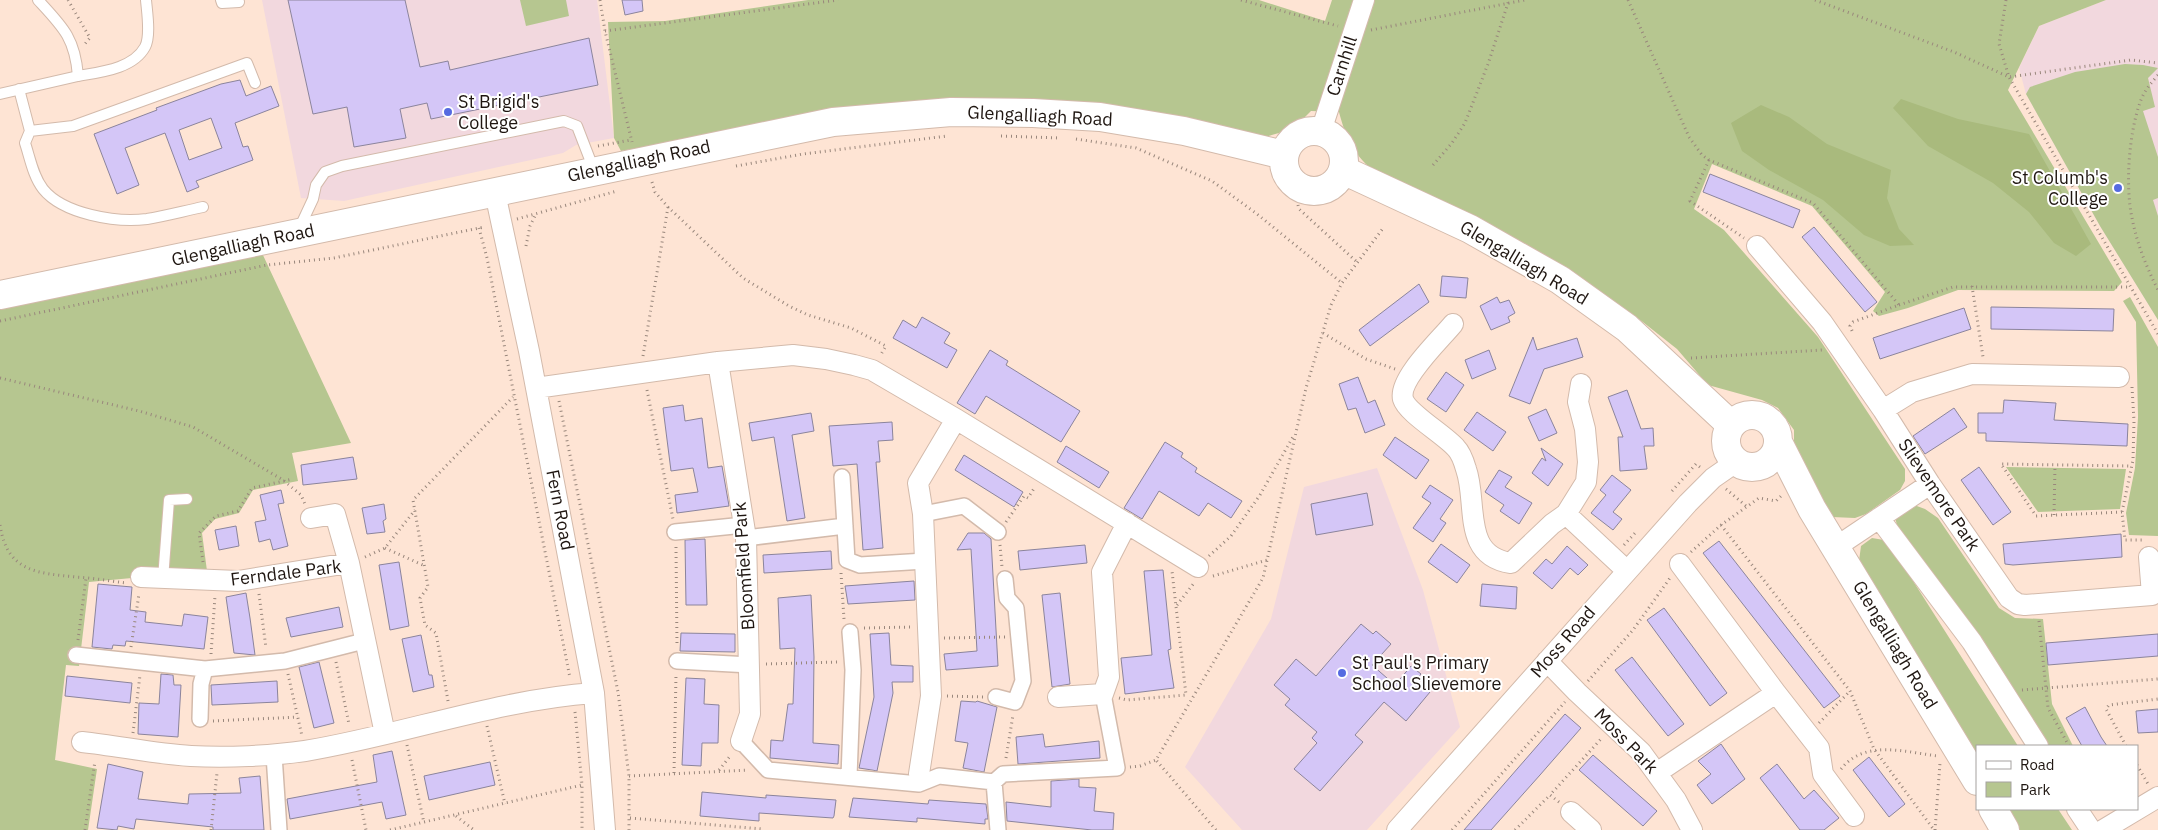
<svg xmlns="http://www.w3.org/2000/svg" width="2158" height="830" font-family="'IBM Plex Sans',sans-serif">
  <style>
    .education { fill: #f2d8de }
    .green { fill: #b6c690 }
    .forest { fill: #a9ba7d }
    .building { fill: #d4c6f7; stroke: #8b849c; fill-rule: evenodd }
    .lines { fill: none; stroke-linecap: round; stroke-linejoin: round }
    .service-casing { stroke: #d3baab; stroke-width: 12 }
    .pedestrian-casing { stroke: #d3baab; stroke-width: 18 }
    .minor-casing { stroke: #d3baab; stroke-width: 22 }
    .secondary-casing { stroke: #d3baab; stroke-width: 30 }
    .path { stroke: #99877c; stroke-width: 3; stroke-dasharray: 1 4; stroke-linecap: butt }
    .service { stroke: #fff; stroke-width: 10 }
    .pedestrian { stroke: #fff; stroke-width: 15 }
    .minor { stroke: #fff; stroke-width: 20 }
    .secondary { stroke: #fff; stroke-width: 28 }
    .poi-dot { fill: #556be1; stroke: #fff; stroke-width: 2 }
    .labels { text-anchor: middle; stroke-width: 4; stroke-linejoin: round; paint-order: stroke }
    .street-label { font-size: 18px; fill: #1f1611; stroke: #fff }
    .poi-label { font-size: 18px; fill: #1f1611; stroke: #fff; text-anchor: start }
  </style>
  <rect width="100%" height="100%" fill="#fee4d4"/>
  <!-- education -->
  <path class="education" d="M 262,0 L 597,0 L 614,138 L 576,145 L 563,153 L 344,201 L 301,198 Z
    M 2106,0 L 2158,0 L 2158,320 L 2100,226 L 2026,94 L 2019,68 L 2039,26 Z
    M 1377,468 L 1423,590 L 1460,727 L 1367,830 L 1242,830 L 1185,767 L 1271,619 L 1304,487 Z"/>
  <!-- green -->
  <path class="green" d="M 520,0 L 566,0 L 569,16 L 526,26 Z
    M 808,0 L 1259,0 L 1325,21 L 1332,0 L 2106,0 L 2039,26 L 2008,90 L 2122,282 L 2114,291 L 1958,290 L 1908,308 L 1879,316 L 1873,311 L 1885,292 L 1812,206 L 1712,164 L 1694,209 L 1724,230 L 1818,337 L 1905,469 L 1905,481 L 1900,490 L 1866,514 L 1855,518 L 1832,517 L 1794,451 L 1794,430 L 1778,408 L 1762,400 L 1708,385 L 1677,349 L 1639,319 L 1611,306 L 1369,167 C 1352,151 1345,135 1339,112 L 1311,111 L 1293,129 L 1265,137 L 844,113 L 621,151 L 614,138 L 608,22 L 665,21 Z
    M 2125,64 L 2143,65 L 2158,68 L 2148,78 L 2155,107 L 2143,111 L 2158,157 L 2158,198 L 2153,200 L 2158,216 L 2158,320 L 2100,226 L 2026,94 L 2030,87 L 2075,72 Z
    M 262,253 L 351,443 L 292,453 L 298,481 L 253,490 L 239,513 L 215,519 L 202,533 L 207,571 L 89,582 L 79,666 L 66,665 L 55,760 L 97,769 L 88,830 L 0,830 L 0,309 Z
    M 2130,297 L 2158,347 L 2158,536 L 2129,535 L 2126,513 L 2135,468 L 2138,417 L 2136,322 L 2123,301 Z
    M 2006,467 L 2126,469 L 2120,509 L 2038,512 Z
    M 1914,505 L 1925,509 L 1938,518 L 1999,608 L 2015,618 L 2043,619 L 2052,704 L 2073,746 L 2049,746 L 2017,694 L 1897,526 L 1895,516 Z
    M 1872,538 L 1884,540 L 1894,551 L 2018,746 L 1977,746 L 1977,762 L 1859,561 L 1861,546 Z
    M 2005,809 L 2058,809 L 2072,830 L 2018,830 Z"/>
  <!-- forest -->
  <path class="forest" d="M 1901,99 L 1958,119 L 2029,134 L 2091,244 L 2076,256 L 2054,243 L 2029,212 L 1993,183 L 1928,146 L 1893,108 Z
    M 1761,105 L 1789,117 L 1827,144 L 1891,170 L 1887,198 L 1899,229 L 1914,245 L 1890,246 L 1864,235 L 1823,200 L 1769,170 L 1742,151 L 1731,123 Z"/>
  <!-- building -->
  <path class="building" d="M 288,0 L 405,0 L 420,67 L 448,61 L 450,70 L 589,38 L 598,85 L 431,119 L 427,103 L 400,109 L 406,138 L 354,147 L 347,107 L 313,114 Z
    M 622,0 L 642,0 L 643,11 L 625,15 Z
    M 240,80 L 246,96 L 271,86 L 279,106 L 235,123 L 243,147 L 248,146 L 253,160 L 196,181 L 199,187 L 187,192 L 165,133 L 125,148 L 139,185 L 117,194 L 94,134 L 157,110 L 156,108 L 221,84 ZM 211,118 L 222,148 L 189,160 L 179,130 Z
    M 1710,174 L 1800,210 L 1793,228 L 1703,192 Z
    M 1814,227 L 1877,302 L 1865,312 L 1802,237 Z
    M 1442,276 L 1468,278 L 1466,298 L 1440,296 Z
    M 1419,284 L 1429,302 L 1370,346 L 1359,330 Z
    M 1497,297 L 1500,303 L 1509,300 L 1515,313 L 1508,317 L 1510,322 L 1491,330 L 1480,306 Z
    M 1991,307 L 2114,309 L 2113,331 L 1991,329 Z
    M 1964,308 L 1971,329 L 1880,359 L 1873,338 Z
    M 922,317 L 950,333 L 944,343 L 957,350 L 947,368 L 893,338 L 903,320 L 916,328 Z
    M 1533,337 L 1537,350 L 1577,338 L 1583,357 L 1544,369 L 1530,404 L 1509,396 Z
    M 990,350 L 1008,361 L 1006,365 L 1080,411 L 1061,442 L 986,396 L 975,414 L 957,403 Z
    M 1489,350 L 1496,369 L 1472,379 L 1465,360 Z
    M 1446,372 L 1464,385 L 1446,412 L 1427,399 Z
    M 1358,377 L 1368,403 L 1375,400 L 1385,425 L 1365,433 L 1356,408 L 1348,410 L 1339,384 Z
    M 1627,390 L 1641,429 L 1653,428 L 1654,446 L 1644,446 L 1647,469 L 1620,471 L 1618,437 L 1623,437 L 1608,397 Z
    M 2004,400 L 2056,403 L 2054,420 L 2128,424 L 2127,446 L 1986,441 L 1986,433 L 1978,433 L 1978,413 L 2003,413 Z
    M 683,405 L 685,421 L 702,418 L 708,468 L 722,466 L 729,506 L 677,513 L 675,495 L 698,492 L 693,468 L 671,471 L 663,408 Z
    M 1954,408 L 1967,427 L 1925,454 L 1913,436 Z
    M 1546,409 L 1557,433 L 1539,441 L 1528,417 Z
    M 1477,412 L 1506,432 L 1493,451 L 1464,430 Z
    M 811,413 L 814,431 L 792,435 L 805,518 L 787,521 L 774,437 L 752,441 L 749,423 Z
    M 892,422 L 893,440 L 878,441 L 880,462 L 876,462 L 883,548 L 863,550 L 857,464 L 833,466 L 829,426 Z
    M 1395,437 L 1429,460 L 1416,479 L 1383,455 Z
    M 1165,442 L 1183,453 L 1181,457 L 1197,468 L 1195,472 L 1242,501 L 1231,518 L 1208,503 L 1199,516 L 1159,491 L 1142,519 L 1124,508 Z
    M 1066,446 L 1109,472 L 1099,488 L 1057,462 Z
    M 1541,448 L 1563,464 L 1548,486 L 1532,473 L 1542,458 L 1546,461 Z
    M 964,455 L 1023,492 L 1014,507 L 955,470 Z
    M 353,457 L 357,479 L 303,485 L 301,465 Z
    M 1979,467 L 2011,512 L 1993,525 L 1961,480 Z
    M 1499,470 L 1512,477 L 1505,487 L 1532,503 L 1519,524 L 1500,511 L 1504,505 L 1485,492 Z
    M 1612,475 L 1631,490 L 1613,512 L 1622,519 L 1613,530 L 1591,513 L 1606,495 L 1600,490 Z
    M 1430,485 L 1453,500 L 1440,519 L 1446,523 L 1433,542 L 1413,528 L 1431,503 L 1422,497 Z
    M 281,490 L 284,503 L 278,504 L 288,546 L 273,550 L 270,539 L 259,542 L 255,522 L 266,520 L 260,495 Z
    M 1367,493 L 1373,525 L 1316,535 L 1311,504 Z
    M 384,504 L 386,519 L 383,521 L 385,532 L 367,534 L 362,508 Z
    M 236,526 L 239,546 L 219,550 L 215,530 Z
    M 968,533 L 984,533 L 991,539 L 998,666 L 946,670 L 944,654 L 977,651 L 971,549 L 957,550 Z
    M 2121,534 L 2122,557 L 2013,565 L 2005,564 L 2003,544 Z
    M 705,539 L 707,605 L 686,605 L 685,540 Z
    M 1719,541 L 1840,696 L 1824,708 L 1703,553 Z
    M 1441,544 L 1470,565 L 1457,583 L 1428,562 Z
    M 1085,545 L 1087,563 L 1020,570 L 1018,551 Z
    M 1567,546 L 1588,565 L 1578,575 L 1570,568 L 1552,589 L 1533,573 L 1546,559 L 1552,564 Z
    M 831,551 L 832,569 L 764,573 L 763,555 Z
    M 399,562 L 409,626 L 390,630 L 379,565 Z
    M 1163,570 L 1171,649 L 1168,650 L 1174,688 L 1125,694 L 1121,658 L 1152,655 L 1144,571 Z
    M 914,581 L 915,600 L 848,604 L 845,586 Z
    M 98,584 L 132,587 L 130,610 L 146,612 L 145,622 L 182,626 L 184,614 L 208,617 L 204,649 L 126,641 L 125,646 L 113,645 L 112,649 L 92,647 Z
    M 1482,584 L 1517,587 L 1516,609 L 1480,606 Z
    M 246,593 L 250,618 L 255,655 L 234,653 L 226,597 Z
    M 1060,593 L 1070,684 L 1052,687 L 1042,595 Z
    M 811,595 L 814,657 L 813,743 L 839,745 L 838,764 L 770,758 L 771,740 L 783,741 L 788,704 L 793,704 L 795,648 L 780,649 L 778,598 Z
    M 339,607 L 343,627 L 291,637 L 286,618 Z
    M 1664,608 L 1727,693 L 1710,706 L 1647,620 Z
    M 1361,624 L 1373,634 L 1376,631 L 1391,644 L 1372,665 L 1395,685 L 1411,666 L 1421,674 L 1416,680 L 1430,692 L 1406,721 L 1384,702 L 1355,735 L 1363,742 L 1320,791 L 1294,769 L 1317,743 L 1312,738 L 1317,732 L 1285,705 L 1290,699 L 1274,685 L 1296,659 L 1316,676 Z
    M 681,633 L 735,634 L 735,652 L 680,651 Z
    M 889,633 L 891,665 L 913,666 L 913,682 L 892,682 L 893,693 L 877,771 L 872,770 L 859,768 L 874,697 L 870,634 Z
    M 2158,634 L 2158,656 L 2048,665 L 2046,643 Z
    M 421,635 L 429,675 L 432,675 L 434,687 L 413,692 L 402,639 Z
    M 1632,657 L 1684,724 L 1668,736 L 1615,670 Z
    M 319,662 L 334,723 L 314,728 L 299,667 Z
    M 161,674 L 173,675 L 174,685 L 181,685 L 178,737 L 138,734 L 139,703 L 159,704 Z
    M 67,676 L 132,683 L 130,703 L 65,696 Z
    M 686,678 L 705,679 L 704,704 L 719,705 L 718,743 L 702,743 L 701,766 L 682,765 Z
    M 277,681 L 278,702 L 212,705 L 211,685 Z
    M 961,701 L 976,702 L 977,701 L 997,707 L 984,772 L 963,768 L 968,743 L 955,741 Z
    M 2085,707 L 2101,737 L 2107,746 L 2082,746 L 2066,718 Z
    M 2158,709 L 2158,732 L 2138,733 L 2136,711 Z
    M 1565,714 L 1581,728 L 1540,775 L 1491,830 L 1464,830 Z
    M 1043,734 L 1045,747 L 1099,741 L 1100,758 L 1018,764 L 1016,737 Z
    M 1721,744 L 1745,779 L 1712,804 L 1697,785 L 1711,774 L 1698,761 Z
    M 392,751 L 406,815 L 386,819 L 382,802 L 290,819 L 287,799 L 377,782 L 373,755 Z
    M 1593,755 L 1657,811 L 1643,826 L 1579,770 Z
    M 1869,757 L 1905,804 L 1889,817 L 1853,770 Z
    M 490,762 L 495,785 L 429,800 L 424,776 Z
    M 108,764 L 143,772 L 138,799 L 188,804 L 189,794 L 241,793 L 239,778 L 260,776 L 264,830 L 213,830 L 213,827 L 136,819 L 134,829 L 118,826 L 117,830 L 97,828 Z
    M 1777,764 L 1804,799 L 1814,790 L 1839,818 L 1824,830 L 1800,830 L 1760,778 Z
    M 1079,779 L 1079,787 L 1096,788 L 1094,811 L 1114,813 L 1113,830 L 1092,830 L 1007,821 L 1006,802 L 1051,807 L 1051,781 Z
    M 702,792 L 766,798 L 766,795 L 836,800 L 834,816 L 833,818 L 759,813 L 759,821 L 700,816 Z
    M 853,798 L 928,804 L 929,800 L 986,804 L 988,819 L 985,819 L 985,824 L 917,818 L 917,822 L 849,817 Z"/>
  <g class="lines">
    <!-- service casing -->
    <g class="service-casing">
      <path id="service" d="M 221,0 L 222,3 L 239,2
        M 78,76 C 100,72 133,69 145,47 C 151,36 147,12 146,0
        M 19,89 L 30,131 L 73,126 L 247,63 L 255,83
        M 0,94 L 78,76 C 75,38 63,27 38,0
        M 30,131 L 25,143 C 30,158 33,176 43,189 C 63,214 116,223 147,219 C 165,216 184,211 203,207
        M 299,229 L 313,199 L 316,185 L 325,172 L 342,166 L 564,121 L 577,126 L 594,170
        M 163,579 L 169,500 L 187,499"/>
    </g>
    <!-- pedestrian casing -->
    <g class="pedestrian-casing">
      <path id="pedestrian" d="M 842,477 L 847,560 L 860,565 L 925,561
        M 923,514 L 964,506 L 998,532
        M 675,532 L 744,525
        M 746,538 L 845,526
        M 76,655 L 205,669 L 285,661 L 364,641
        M 677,661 L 750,665
        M 996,697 L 1015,702 L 1023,681 L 1016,608 L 1007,598 L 1005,579
        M 200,719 L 201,684 L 205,669
        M 741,741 L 768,770 L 919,784 L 939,776 L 994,782 L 1003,774 L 1117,768 L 1103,694
        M 274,755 L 279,830
        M 849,777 L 853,670 L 850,632
        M 994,782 L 998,830"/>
    </g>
    <!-- minor casing -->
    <g class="minor-casing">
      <path id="minor" d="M 1321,131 L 1364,0
        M 495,193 L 529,351 L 594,693 L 605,830
        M 1757,246 L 1822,322 L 1883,410 L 1930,484 L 2009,598 L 2018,604 L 2025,605 L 2152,595 L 2149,557
        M 1453,324 C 1440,340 1398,379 1403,399 C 1407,413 1445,435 1456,448 C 1461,453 1464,462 1466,469 C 1478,502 1461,556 1511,563 L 1552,524 L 1566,514 L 1586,482 L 1588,462 L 1585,429 L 1578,402 L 1581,384
        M 718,362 L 746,538 L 750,714 L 741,741
        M 536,388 L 718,362 L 793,355 L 826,359 L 854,365 L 872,370 L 956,419 L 1198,567
        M 1883,410 L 1912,392 L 1972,374 L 2119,377
        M 1566,514 L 1626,570
        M 311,518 L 335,514 L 349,563
        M 1879,518 L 1972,642 L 2038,746
        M 1836,547 L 1930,484
        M 141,577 L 238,581 L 349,563 L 385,734
        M 1547,661 L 1577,692 L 1641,752 L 1676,800 L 1692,830
        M 1776,693 L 1819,748 L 1823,774 L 1854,816
        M 1058,697 L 1103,694 L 1109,677 L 1102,572 L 1127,523
        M 82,742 C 119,746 155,754 191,756 C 226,758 271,756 305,751 C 402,735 496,700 594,693
        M 1658,772 L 1776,693 L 1680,564
        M 919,774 L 931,696 L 923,514 L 918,483 L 956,419
        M 2077,809 L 2091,830
        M 1571,812 L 1591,830
        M 1397,830 L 1688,503 L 1713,478 L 1736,462
        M 2103,830 L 2158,797"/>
    </g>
    <!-- secondary casing -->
    <g class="secondary-casing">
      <path id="secondary" d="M1284 161a30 30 0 1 1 60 0a30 30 0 1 1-60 0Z
        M 1343,170 L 1470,229 L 1560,280 L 1627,328 L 1731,425
        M 0,295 L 833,122 L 951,112 L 1033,113 L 1100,117 L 1184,131 L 1284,155
        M1726 441a26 26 0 1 1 52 0a26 26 0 1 1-52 0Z
        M 1779,444 L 1812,509 L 1977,781
        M 1993,809 L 2005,830"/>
    </g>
    <!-- path -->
    <path class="path" d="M 68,0 L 90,38 L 84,45
      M 600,0 L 605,31 L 632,142
      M 1241,0 L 1338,26
      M 1628,0 L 1689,137 L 1702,155 L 1709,160 L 1813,203 L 1899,305 L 1853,322 L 1850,326 L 1853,333
      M 1815,0 L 1954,52 L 2009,77 L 2131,60 L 2158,63
      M 2006,0 L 1999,44 L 2009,77 L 2158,334
      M 1371,30 L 1525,0
      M 605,31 L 838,0
      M 2158,75 C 2151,83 2145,90 2141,100 C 2129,131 2125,185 2132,218 C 2137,244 2146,266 2158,290
      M 1001,136 L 1060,138
      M 1076,139 L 1136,148 L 1212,181 L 1257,214 L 1342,283
      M 598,146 L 631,140
      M 1709,160 L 1690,201 L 1744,238
      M 1433,165 L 1452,143 L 1465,123 L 1488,64 L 1509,0
      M 736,166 L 803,154 L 947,136
      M 652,182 L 655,192 L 668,207 L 743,278 L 789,306 L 808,315 L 851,328 L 886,346 L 880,356
      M 1298,205 L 1299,209 L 1358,263
      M 517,219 L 617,191
      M 479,228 L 487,258 L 570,678
      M 526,246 L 530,226 L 536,214
      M 1972,286 L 1983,357
      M 1899,305 L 1953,287 L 2130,287
      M 0,321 L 267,265 L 334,258 L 484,227
      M 1323,333 L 1366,359 L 1395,369
      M 643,356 L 668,207
      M 1691,358 L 1822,350
      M 0,378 L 139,411 L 193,427 L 283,480 L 301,495 L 305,504
      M 2132,387 L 2134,421 L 2133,460 L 2122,512 L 2125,540 L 2142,540
      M 647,390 L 673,519
      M 559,401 L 618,692 L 629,776 L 629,830
      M 1726,489 L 1746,506
      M 1672,491 L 1696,464 L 1700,467
      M 2122,512 L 2036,516 L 2001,464 L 2131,466
      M 2054,515 L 2055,465
      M 1006,522 L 1024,496 L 1028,498 L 1035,487
      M 0,525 C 7,572 37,573 76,577 C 93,578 110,581 126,583
      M 1721,525 L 1850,691 L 1874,749 L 1934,830
      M 1000,545 L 1002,567
      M 1624,545 L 1635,533
      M 676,547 L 677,646
      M 385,548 L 425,566
      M 1691,552 L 1721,525 L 1759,498 L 1776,501 L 1783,494
      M 1209,556 L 1231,536 L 1260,495 L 1294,435
      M 365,557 L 385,548 L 415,510
      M 203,562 L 199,533 L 216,516 L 238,511 L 252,488 L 293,479
      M 841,573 L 844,619
      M 1213,576 L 1267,560
      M 259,594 L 266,648
      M 1177,605 L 1194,583
      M 2039,621 L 2048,708 L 2069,746
      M 864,628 L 912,627
      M 944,638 L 1006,637
      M 78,640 L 86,578
      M 131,647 L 139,594
      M 211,654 L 215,596
      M 336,662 L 349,724
      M 766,664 L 837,662
      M 288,674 L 302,736
      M 1588,681 L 1633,630 L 1670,578
      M 2022,690 L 2158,679
      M 947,696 L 983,697
      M 1119,698 L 1127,700 L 1186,695 L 1172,571
      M 448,701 L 436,633 L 425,625 L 420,598 L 428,587 L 413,500 L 513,397
      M 575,712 L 582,785 L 582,830
      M 213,721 L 298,717
      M 1819,723 L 1850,691
      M 487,726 L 505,804
      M 133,733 L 140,675
      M 407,745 L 424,823
      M 2126,746 L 2106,709 L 2109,705 L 2158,699
      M 1006,758 L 1013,715
      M 352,760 L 366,830
      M 2137,765 L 2148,784
      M 1130,767 L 1140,766 L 1156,760
      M 1841,769 C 1865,739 1904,752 1938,756
      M 719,770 L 731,755
      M 674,773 L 676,675
      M 629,776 L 748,770
      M 1559,802 L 1550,795 L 1601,739
      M 456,816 L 474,830
      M 630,818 L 763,829
      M 85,830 L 95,761
      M 211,830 L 217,773
      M 390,830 L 582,785
      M 1216,830 L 1156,760 L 1263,578 L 1306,388 L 1331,305 L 1342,283 L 1384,227
      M 1452,830 L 1565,702
      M 1515,830 L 1550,795
      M 1935,830 L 1940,763"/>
    <!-- service -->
    <use href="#service" class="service"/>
    <!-- pedestrian -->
    <use href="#pedestrian" class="pedestrian"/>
    <!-- minor -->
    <use href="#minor" class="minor"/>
    <!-- secondary -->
    <use href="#secondary" class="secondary"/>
  </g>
  <!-- markers -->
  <g class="poi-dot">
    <circle cx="448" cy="112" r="5"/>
    <circle cx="2118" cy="188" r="5"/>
    <circle cx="1342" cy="673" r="5"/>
  </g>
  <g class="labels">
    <!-- street labels -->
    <g class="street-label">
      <text transform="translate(1342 66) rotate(-72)" y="6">Carnhill</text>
      <text transform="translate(1040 116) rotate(3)" y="6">Glengalliagh Road</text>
      <text transform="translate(639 161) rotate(-12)" y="6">Glengalliagh Road</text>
      <text transform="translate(243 245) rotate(-12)" y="6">Glengalliagh Road</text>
      <text transform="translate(1524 263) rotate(31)" y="6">Glengalliagh Road</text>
      <text transform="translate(1939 495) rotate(56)" y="6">Slievemore Park</text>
      <text transform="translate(560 510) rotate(79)" y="6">Fern Road</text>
      <text transform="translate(744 566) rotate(-94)" y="6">Bloomfield Park</text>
      <text transform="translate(286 573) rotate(-7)" y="6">Ferndale Park</text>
      <text transform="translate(1563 642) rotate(-49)" y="6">Moss Road</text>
      <text transform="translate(1895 645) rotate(59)" y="6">Glengalliagh Road</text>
      <text transform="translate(1626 741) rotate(46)" y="6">Moss Park</text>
    </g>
    <!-- poi labels -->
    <g class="poi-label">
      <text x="458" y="108">St Brigid's<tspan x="458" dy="21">College</tspan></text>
      <text x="2108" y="184" text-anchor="end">St Columb's<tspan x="2108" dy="21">College</tspan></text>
      <text x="1352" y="669">St Paul's Primary<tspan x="1352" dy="21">School Slievemore</tspan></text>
    </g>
  </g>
  <!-- legend -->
  <rect x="1976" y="745" width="162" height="65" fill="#ffffff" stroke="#a5a2a0"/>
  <rect x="1986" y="761" width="25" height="8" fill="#ffffff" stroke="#a5a2a0"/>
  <text x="2020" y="770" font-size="15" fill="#1f1611">Road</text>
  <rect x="1986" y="782" width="25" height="15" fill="#b6c690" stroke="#a5a2a0"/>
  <text x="2020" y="795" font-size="15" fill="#1f1611">Park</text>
</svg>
